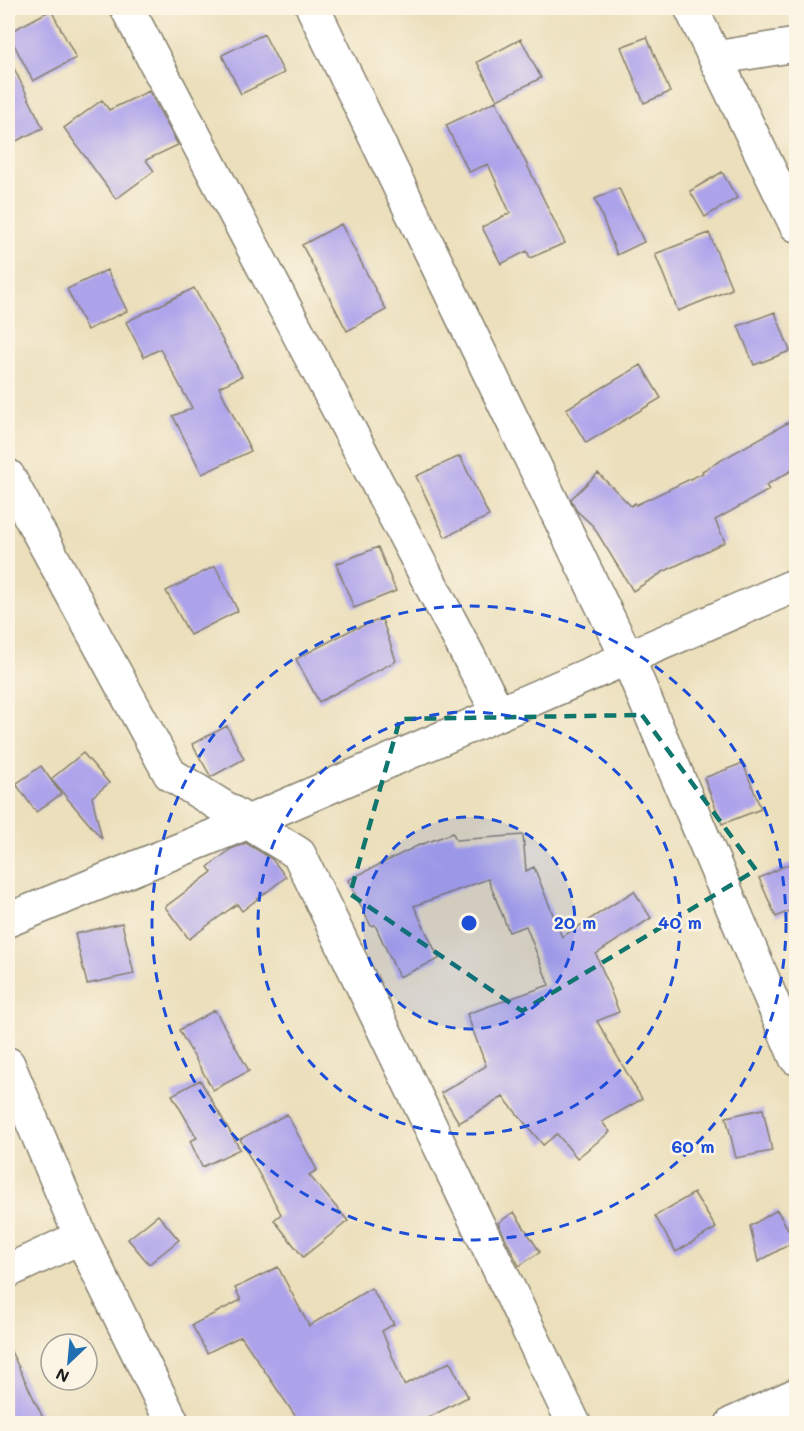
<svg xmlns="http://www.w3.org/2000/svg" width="804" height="1431" font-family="Mali,sans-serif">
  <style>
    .building { fill: #ada3eb }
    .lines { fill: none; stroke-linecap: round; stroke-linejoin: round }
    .minor-casing { stroke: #847e6c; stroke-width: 36 }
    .minor { stroke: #fff; stroke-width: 33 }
    .marked { fill: none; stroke: #0f766e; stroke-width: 4.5; stroke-dasharray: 12 8; stroke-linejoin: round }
    .ring { fill: none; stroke: #1d4ed8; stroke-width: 3; stroke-dasharray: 10 8 }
    .centre { fill: #1d4ed8; stroke: #fcf5e5; stroke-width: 3 }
    .ring-label { font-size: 18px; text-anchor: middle; font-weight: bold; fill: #1d4ed8; stroke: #fcf5e5; stroke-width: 5; stroke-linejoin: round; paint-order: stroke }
  </style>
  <rect width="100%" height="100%" fill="#fcf5e5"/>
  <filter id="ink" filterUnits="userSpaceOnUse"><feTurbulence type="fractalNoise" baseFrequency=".0167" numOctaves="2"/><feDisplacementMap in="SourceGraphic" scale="12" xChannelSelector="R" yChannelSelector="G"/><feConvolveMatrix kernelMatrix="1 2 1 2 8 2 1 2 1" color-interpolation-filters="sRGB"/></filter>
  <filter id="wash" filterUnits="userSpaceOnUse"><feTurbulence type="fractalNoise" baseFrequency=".008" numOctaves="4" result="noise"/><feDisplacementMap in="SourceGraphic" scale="24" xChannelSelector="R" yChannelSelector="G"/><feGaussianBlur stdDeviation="1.35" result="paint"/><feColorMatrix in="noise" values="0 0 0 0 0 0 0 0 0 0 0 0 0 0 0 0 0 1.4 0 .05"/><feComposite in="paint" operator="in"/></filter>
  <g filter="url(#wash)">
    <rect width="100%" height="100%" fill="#ebdfbc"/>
    <g id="blocks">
      <!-- building -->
      <path class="building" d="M 51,10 L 76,58 L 33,81 L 8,33 Z
        M 264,34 L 284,73 L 241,94 L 222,55 Z
        M 647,37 L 670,92 L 644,103 L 621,47 Z
        M 521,39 L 541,78 L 497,100 L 477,62 Z
        M 8,56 L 43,128 L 8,145 Z
        M 149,91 L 178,145 L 146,160 L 154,171 L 116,199 L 64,128 L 102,100 L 109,110 Z
        M 496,101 L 565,243 L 530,258 L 527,251 L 501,264 L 482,227 L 510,213 L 488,164 L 469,172 L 446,125 Z
        M 722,172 L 737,198 L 705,217 L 690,191 Z
        M 619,188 L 644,242 L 617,255 L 595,199 Z
        M 341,224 L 386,310 L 347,331 L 302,245 Z
        M 709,233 L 732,289 L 678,311 L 655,254 Z
        M 107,270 L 127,311 L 87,330 L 67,289 Z
        M 194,288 L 242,376 L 219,387 L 251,451 L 202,474 L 173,416 L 192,408 L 160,349 L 144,357 L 126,322 Z
        M 775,312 L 790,351 L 754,365 L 738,326 Z
        M 641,365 L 661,398 L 586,443 L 566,409 Z
        M 796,418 L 796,468 L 766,485 L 769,490 L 715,520 L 725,542 L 663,572 L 633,591 L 593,526 L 576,510 L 571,499 L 598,473 L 631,506 L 635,503 L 636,505 L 703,473 L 702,471 Z
        M 460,456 L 489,516 L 445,537 L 416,476 Z
        M 378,547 L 396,591 L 354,608 L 336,564 Z
        M 215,566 L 238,611 L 190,635 L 166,591 Z
        M 382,619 L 396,661 L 319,702 L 296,659 L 351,630 Z
        M 227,726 L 244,759 L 211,777 L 192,744 Z
        M 83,753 L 109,783 L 92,797 L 102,839 L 51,779 Z
        M 743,763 L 761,809 L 722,824 L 704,778 Z
        M 41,766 L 61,794 L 36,812 L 16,784 Z
        M 453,833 L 456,840 L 523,835 L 526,871 L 534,867 L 562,937 L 634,891 L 651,918 L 596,954 L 619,1012 L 597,1021 L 642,1099 L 602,1122 L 610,1132 L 577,1158 L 557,1134 L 543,1145 L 503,1097 L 459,1123 L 441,1093 L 486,1066 L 467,1014 L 549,985 L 526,926 L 509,932 L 488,879 L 414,906 L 439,959 L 399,977 L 375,925 L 371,926 L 348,880 L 417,846 Z
        M 246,843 L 272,859 L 286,877 L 242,911 L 237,904 L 189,939 L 165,907 L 212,872 L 208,867 L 231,849 Z
        M 796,861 L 796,908 L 776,917 L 759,878 Z
        M 122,923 L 134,974 L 87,984 L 75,934 Z
        M 215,1010 L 249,1071 L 213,1090 L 179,1030 Z
        M 200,1080 L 240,1149 L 202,1167 L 190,1141 L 197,1138 L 172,1095 Z
        M 763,1109 L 772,1151 L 736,1158 L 726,1117 Z
        M 287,1114 L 317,1170 L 309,1175 L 348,1221 L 303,1257 L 274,1220 L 281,1214 L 240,1139 Z
        M 694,1193 L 716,1228 L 676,1252 L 655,1216 Z
        M 777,1210 L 795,1241 L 758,1262 L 750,1226 Z
        M 514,1212 L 540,1252 L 519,1266 L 498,1223 Z
        M 158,1215 L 179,1240 L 149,1264 L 128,1239 Z
        M 278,1267 L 309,1326 L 371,1288 L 394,1324 L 382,1331 L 404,1385 L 450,1362 L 468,1397 L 416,1424 L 300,1423 L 241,1336 L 207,1353 L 192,1325 L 241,1300 L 235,1288 Z
        M 8,1345 L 46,1424 L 8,1424 Z"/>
    </g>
  </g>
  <g filter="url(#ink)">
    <use href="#blocks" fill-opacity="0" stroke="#847e6c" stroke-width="1.5"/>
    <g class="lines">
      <!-- minor casing -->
      <g class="minor-casing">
        <path id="minor" d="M 127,8 L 499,714
          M 313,8 L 628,659 L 796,1058
          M 691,8 L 796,225
          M 715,58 L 796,45
          M 8,476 L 170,774 L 299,854 L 574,1424
          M 8,920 L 248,822 L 796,585
          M 8,1064 L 81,1237 L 173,1424
          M 8,1271 L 81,1237
          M 732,1424 L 796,1395"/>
      </g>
      <!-- minor -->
      <use href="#minor" class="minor"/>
    </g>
  </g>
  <!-- marked area -->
  <path class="marked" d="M 642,715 L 756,870 L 522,1011 L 350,894 L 400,719 Z"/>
  <!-- distance rings -->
  <circle cx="469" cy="923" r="106" fill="#1d4ed8" fill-opacity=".12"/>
  <g class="ring">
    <circle cx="469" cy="923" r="106"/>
    <circle cx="469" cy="923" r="211"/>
    <circle cx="469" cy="923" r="317"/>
  </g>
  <circle cx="469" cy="923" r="9" class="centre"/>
  <g class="ring-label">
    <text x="575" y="929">20 m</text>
    <text x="680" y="929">40 m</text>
    <text x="693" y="1153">60 m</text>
  </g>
  <!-- margin -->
  <rect width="804" height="1431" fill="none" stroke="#fcf5e5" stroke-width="30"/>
  <!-- north arrow -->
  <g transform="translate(69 1362) rotate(206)"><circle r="28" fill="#fcf5e5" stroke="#a29e95" stroke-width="1.5"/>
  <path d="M0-4.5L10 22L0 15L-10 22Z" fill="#1f6fb2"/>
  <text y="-9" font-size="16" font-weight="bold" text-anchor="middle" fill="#1c1c1c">N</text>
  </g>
</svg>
